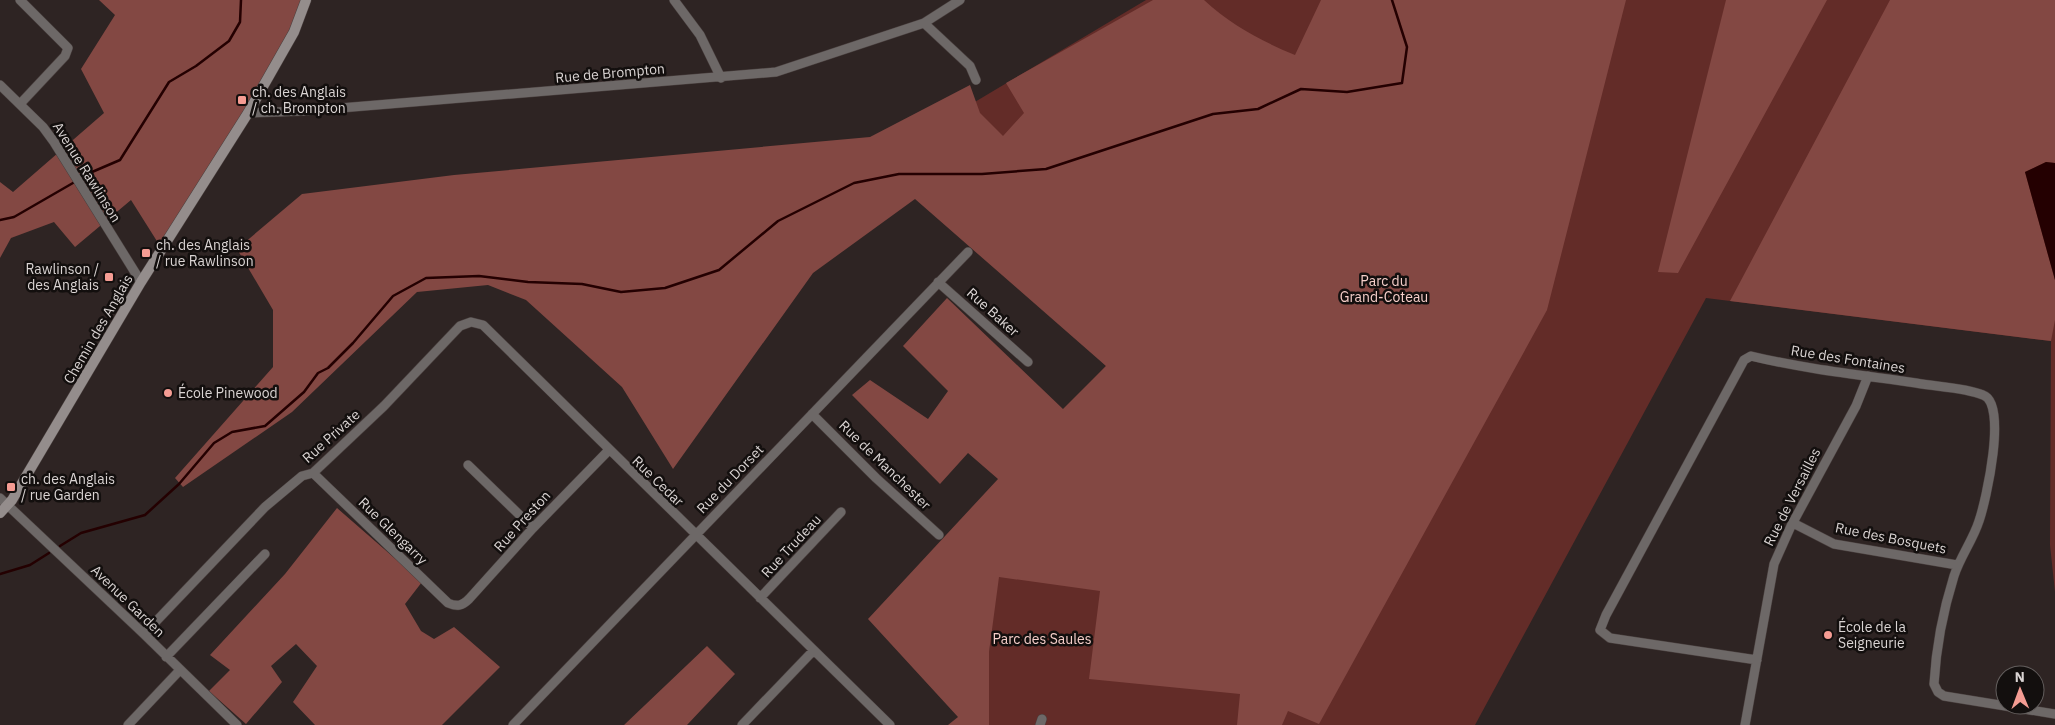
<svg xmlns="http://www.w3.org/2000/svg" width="2055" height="725" font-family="'IBM Plex Sans',sans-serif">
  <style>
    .green { fill: #632c28 }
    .forest { fill: #834843 }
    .water { fill: #240001 }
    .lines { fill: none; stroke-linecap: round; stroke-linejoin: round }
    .stream { stroke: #240001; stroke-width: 2.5 }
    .street-casing { stroke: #4a403f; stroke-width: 10 }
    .secondary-casing { stroke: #4a403f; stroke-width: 11 }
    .street { stroke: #6d6867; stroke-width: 9 }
    .secondary { stroke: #948d8c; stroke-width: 10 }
    .poi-dot { fill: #f59c93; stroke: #130f0e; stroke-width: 2 }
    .labels { text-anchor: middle; stroke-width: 5; stroke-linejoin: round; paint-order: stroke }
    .street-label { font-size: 14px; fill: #dad4d3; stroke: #130f0e }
    .poi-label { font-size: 14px; fill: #dad4d3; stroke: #130f0e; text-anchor: start }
    .park-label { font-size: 14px; fill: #f6cfca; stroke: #130f0e }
  </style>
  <rect width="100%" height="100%" fill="#2e2423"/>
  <!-- green -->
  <path class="green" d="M 1146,0 L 2055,0 L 2055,592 L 2050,545 L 2051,341 L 1706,298 L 1475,725 L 989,725 L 989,652 L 998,479 L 1106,366 L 901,146 Z"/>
  <!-- forest -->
  <path class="forest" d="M 99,0 L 305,0 L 250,106 L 160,246 L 131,200 L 75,247 L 54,222 L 11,238 L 0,258 L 0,182 L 13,192 L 104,113 L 81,69 L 115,15 Z
    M 1153,0 L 1204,0 C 1231,25 1261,41 1295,55 L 1321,0 L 1626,0 L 1547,310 L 1319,724 L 1288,711 L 1282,725 L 1237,725 L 1240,694 L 1089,679 L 1100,591 L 999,577 L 989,652 L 989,725 L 948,725 L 958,717 L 868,619 L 998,479 L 968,453 L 940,484 L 852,395 L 870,380 L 928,419 L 948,391 L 903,346 L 947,298 L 1063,409 L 1106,366 L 915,199 L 813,273 L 673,469 L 622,387 L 526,300 L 488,285 L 417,292 L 292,412 L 183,487 L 175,478 L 273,367 L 273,310 L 237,249 L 302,194 L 454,175 L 870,137 L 970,85 L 980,113 L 1003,136 L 1024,113 L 1006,83 Z
    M 1726,0 L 1827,0 L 1678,273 L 1658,272 Z
    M 1890,0 L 2055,0 L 2055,163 L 2046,162 L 2025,172 L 2055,280 L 2055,320 L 2051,341 L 1730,301 Z
    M 337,508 L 422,582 L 405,604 L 421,631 L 434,639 L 454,627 L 500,667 L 442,725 L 315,725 L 293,702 L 317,666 L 296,644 L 271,666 L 282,682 L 246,724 L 209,691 L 230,670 L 210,655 L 285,574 Z
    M 707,646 L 735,674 L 687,725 L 624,725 Z"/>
  <!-- water -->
  <path class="water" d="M 2046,162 L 2055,163 L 2055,280 L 2025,172 Z"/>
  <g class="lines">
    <!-- stream -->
    <path class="stream" d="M 0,220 L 14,217 L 92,172 L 120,160 L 169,82 L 196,66 L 229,41 L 240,22 L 241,0
      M 60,546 L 81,533 L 145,515 L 179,484 L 214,443 L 232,432 L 265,426 L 304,392 L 318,373 L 328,368 L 353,343 L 393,296 L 426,278 L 479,276 L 528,282 L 582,284 L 621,292 L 665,288 L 719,270 L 778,221 L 854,183 L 899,174 L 982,174 L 1046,169 L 1213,114 L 1258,109 L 1301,89 L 1347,92 L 1402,83 L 1407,47 L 1392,0
      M 0,574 L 30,565 L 49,553"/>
    <!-- street casing -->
    <g class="street-casing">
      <path id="street" d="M 674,0 L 700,35 L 721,78
        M 924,23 L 970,66 L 976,80
        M 0,85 L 43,127 L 54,142 L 141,282
        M 20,104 L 65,56 L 68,48 L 20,0
        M 248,113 L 304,111 L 776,72 L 924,23 L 960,0
        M 938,282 L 1028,362
        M 812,414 L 876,478 L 939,535
        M 468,465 L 533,528
        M 313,473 L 448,603 C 457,607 462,606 469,599 L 533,528 L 608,451
        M 0,498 L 144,634 L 237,725
        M 1793,523 L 1834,544 L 1957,565
        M 760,598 L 841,512
        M 144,634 L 265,507 L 302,476 L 313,473 L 384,406 L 460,326 L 471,322 L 483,325 L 890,725
        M 166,657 L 265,554
        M 1757,660 L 1610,638 L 1600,630 L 1606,615 L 1744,360 L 1751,356 C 1805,369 1861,375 1916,383 C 1937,387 1963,387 1983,395 C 2008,403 1986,501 1979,521 C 1973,540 1960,557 1954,576 C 1943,611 1936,648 1934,684 L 1938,692 L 1944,696 L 2055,714
        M 128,725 L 180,670
        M 513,725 L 968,252
        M 742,725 L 813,651
        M 1040,725 L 1042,719
        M 1745,725 L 1774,564 L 1791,526 L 1856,406 L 1868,376"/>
    </g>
    <!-- secondary casing -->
    <g class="secondary-casing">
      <path id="secondary" d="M 0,513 L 12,500 L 141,282 L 248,113 L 294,32 L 306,0"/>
    </g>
    <!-- street -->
    <use href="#street" class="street"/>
    <!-- secondary -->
    <use href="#secondary" class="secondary"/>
  </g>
  <!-- markers -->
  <g class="poi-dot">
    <rect x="237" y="95" width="10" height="10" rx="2.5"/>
    <rect x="141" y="248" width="10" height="10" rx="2.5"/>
    <rect x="104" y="272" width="10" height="10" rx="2.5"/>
    <circle cx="168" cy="393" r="5"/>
    <rect x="6" y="482" width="10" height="10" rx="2.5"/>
    <circle cx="1828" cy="635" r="5"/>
  </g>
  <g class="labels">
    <!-- street labels -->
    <g class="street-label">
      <text transform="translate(610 73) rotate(-5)" y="5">Rue de Brompton</text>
      <text transform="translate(87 172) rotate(58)" y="5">Avenue Rawlinson</text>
      <text transform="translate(993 312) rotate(42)" y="5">Rue Baker</text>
      <text transform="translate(98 329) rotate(-60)" y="5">Chemin des Anglais</text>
      <text transform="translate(1848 359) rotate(9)" y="5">Rue des Fontaines</text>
      <text transform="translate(331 436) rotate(-42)" y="5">Rue Private</text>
      <text transform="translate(885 465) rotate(44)" y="5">Rue de Manchester</text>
      <text transform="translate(730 479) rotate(-46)" y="5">Rue du Dorset</text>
      <text transform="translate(658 481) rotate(44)" y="5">Rue Cedar</text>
      <text transform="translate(1792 497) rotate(-63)" y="5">Rue de Versailles</text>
      <text transform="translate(522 521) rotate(-48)" y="5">Rue Preston</text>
      <text transform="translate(393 531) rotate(44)" y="5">Rue Glengarry</text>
      <text transform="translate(1891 538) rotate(11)" y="5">Rue des Bosquets</text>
      <text transform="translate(791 546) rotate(-47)" y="5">Rue Trudeau</text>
      <text transform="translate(128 601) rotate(44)" y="5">Avenue Garden</text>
    </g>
    <!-- poi labels -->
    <g class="poi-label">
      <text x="252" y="97">ch. des Anglais<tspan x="252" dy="16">/ ch. Brompton</tspan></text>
      <text x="156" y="250">ch. des Anglais<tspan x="156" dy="16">/ rue Rawlinson</tspan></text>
      <text x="99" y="274" text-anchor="end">Rawlinson /<tspan x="99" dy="16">des Anglais</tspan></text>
      <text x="178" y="398">École Pinewood</text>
      <text x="21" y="484">ch. des Anglais<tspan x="21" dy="16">/ rue Garden</tspan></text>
      <text x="1838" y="632">École de la<tspan x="1838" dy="16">Seigneurie</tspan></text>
    </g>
    <!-- park labels -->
    <g class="park-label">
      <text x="1384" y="286">Parc du<tspan x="1384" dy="16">Grand-Coteau</tspan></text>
      <text x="1042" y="644">Parc des Saules</text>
    </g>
  </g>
  <!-- north arrow -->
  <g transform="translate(2020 690) rotate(359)"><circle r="24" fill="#130f0e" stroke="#635e5d"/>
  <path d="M0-4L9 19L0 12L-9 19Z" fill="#f59c93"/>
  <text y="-8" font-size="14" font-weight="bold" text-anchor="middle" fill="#dad4d3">N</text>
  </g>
</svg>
